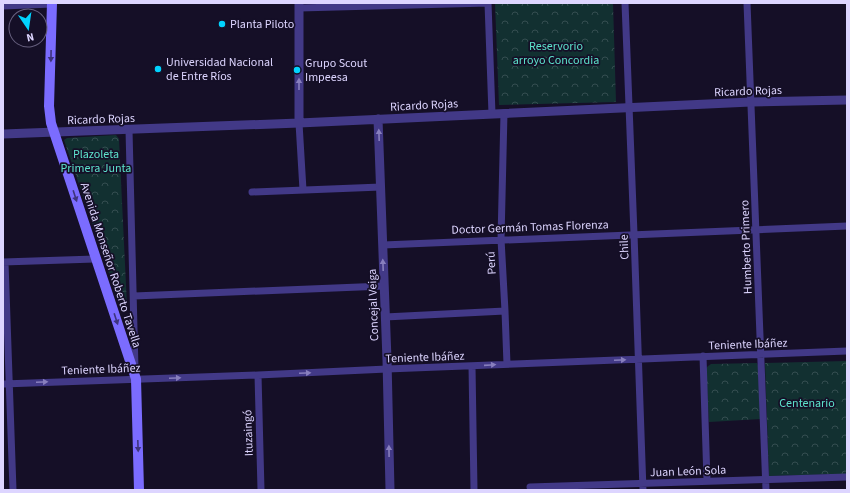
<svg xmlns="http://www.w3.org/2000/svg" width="850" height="493" font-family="'Source Sans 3',sans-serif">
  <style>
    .forest { fill: url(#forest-crowns) }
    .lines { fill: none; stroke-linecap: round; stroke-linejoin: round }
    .minor { stroke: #423987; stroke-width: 7 }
    .tertiary { stroke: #423987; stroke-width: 9 }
    .secondary { stroke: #7b6cff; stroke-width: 10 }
    .oneway { fill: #3e347d }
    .oneway2 { fill: #887fbd }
    .poi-dot { fill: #01d3ff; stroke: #150f27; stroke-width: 1.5 }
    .labels { text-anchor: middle; stroke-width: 3.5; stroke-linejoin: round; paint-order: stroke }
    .poi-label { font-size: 12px; fill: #ddd5ff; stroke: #150f27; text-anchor: start }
    .park-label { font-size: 12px; fill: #5de3cc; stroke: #150f27 }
    .street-label { font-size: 12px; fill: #ddd5ff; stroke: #150f27 }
  </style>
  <defs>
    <pattern id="forest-crowns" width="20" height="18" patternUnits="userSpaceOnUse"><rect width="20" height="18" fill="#123031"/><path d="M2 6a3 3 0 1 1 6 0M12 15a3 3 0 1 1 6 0" fill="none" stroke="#344d50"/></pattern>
  </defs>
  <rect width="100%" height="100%" fill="#150f27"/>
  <!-- forest -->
  <path class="forest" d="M 495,3 L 613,3 L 616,102 L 499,105 Z
    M 116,135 L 119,139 L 127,306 L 126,310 L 122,310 L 120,306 L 64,140 L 67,138 Z
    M 847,361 L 847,474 L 769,476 L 765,363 Z
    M 757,363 L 758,366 L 761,419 L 709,422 L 706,370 L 707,367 L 711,364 Z"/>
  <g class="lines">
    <!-- minor -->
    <path class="minor" d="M 488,3 L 492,114
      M 625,3 L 634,234 L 643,490
      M 747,3 L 766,490
      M 3,6 L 52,4
      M 299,8 L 488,3
      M 504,113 L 501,239 L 505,311 L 507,364
      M 299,123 L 303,190
      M 129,130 L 135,369
      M 252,192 L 381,187
      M 383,245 L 847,226
      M 3,262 L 95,259
      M 5,262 L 13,490
      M 134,296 L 384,286
      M 385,317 L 505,311
      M 703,356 L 707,481
      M 472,366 L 474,490
      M 258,375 L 261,490
      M 3,384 L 258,375 L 387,369 L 847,351
      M 530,487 L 847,477"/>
    <!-- tertiary -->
    <path class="tertiary" d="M 299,3 L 299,123
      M 378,119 L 387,360 L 390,490
      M 3,134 L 299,123 L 751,102 L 847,100"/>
    <!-- secondary -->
    <path class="secondary" d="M 52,3 L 49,106 L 51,123 L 136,379 L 139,490"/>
  </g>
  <!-- one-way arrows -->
  <defs><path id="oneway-solid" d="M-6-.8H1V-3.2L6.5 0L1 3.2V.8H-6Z"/></defs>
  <g class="oneway">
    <use href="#oneway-solid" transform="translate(51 56) rotate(91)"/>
    <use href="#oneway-solid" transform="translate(75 196) rotate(72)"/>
    <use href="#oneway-solid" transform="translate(116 319) rotate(72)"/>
    <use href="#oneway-solid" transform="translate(138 446) rotate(88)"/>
  </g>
  <g class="oneway2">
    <use href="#oneway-solid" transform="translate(299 84) rotate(-90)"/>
    <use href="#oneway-solid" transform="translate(379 135) rotate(-92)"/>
    <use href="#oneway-solid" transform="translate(383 265) rotate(-92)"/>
    <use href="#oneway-solid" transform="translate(620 360) rotate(-2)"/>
    <use href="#oneway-solid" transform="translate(490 365) rotate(-4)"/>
    <use href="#oneway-solid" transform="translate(305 373) rotate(-3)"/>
    <use href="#oneway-solid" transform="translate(175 378) rotate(-2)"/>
    <use href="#oneway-solid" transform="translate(42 382) rotate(-2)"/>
    <use href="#oneway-solid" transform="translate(389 451) rotate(-91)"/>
  </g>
  <!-- markers -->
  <g class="poi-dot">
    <circle cx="222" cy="24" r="4"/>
    <circle cx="158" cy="69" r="4"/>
    <circle cx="297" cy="70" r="4"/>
  </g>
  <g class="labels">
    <!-- poi labels -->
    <g class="poi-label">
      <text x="230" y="28">Planta Piloto</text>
      <text x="166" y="66">Universidad Nacional<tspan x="166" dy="14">de Entre Ríos</tspan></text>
      <text x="305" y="67">Grupo Scout<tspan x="305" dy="14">Impeesa</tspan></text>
    </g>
    <!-- park labels -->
    <g class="park-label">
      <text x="556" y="50">Reservorio<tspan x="556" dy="14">arroyo Concordia</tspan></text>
      <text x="96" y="158">Plazoleta<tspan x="96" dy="14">Primera Junta</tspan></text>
      <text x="807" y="407">Centenario</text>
    </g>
    <!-- street labels -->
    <g class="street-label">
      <text transform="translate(748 91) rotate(-2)" y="4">Ricardo Rojas</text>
      <text transform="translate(424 105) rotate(-3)" y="4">Ricardo Rojas</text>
      <text transform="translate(101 119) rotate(-2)" y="4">Ricardo Rojas</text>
      <text transform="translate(530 227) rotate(-2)" y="4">Doctor Germán Tomas Florenza</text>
      <text transform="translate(624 247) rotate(-92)" y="4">Chile</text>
      <text transform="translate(746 247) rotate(-92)" y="4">Humberto Primero</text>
      <text transform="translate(491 263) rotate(-94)" y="4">Perú</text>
      <text transform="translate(111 265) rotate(72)" y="4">Avenida Monseñor Roberto Tavella</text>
      <text transform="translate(373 305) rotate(-92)" y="4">Concejal Veiga</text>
      <text transform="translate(748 344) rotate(-2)" y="4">Teniente Ibáñez</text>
      <text transform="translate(425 357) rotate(-2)" y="4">Teniente Ibáñez</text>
      <text transform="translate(101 369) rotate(-2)" y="4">Teniente Ibáñez</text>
      <text transform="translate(248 433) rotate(-92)" y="4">Ituzaingó</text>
      <text transform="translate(688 471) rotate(-2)" y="4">Juan León Sola</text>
    </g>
  </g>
  <!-- border -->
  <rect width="850" height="493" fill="none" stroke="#ddd5ff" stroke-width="8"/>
  <!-- north arrow -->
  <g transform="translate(28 28) rotate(167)"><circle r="19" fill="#150f27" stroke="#655e7d"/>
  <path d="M0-3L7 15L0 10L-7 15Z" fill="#01d3ff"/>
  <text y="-6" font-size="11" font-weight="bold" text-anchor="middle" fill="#ddd5ff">N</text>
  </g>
</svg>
